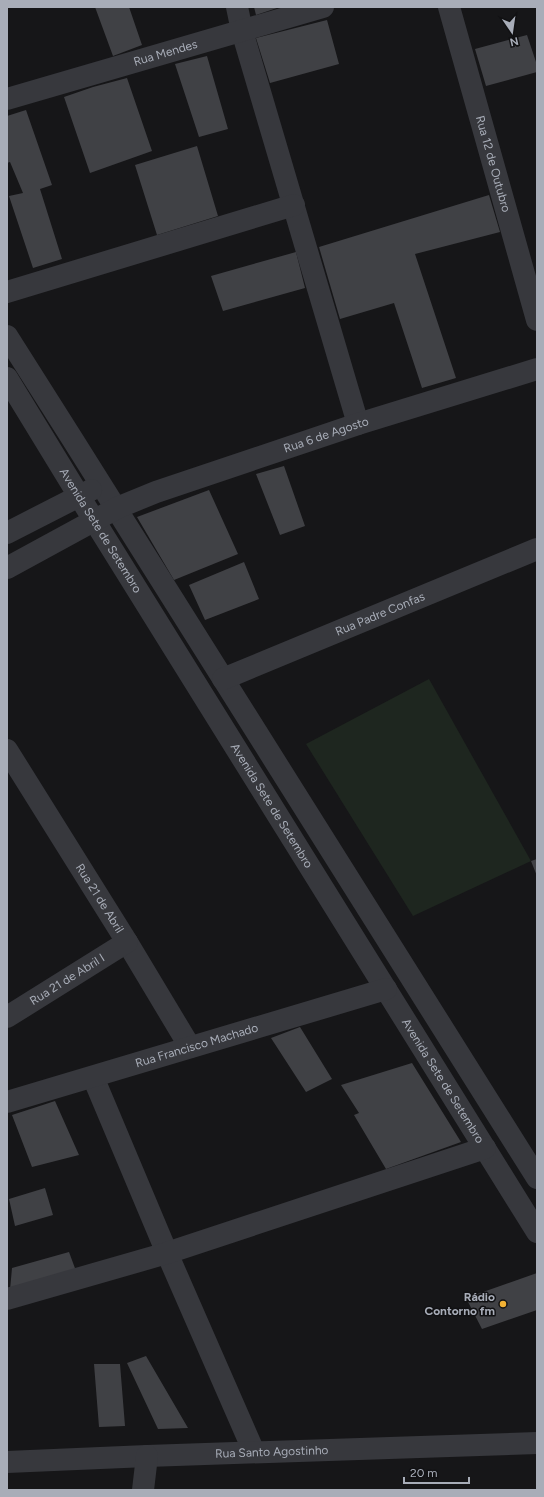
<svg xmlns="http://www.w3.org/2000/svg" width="544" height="1497" font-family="Figtree,sans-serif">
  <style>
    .green { fill: #1e261f }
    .building { fill: #404145 }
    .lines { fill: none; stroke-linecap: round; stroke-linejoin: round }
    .minor { stroke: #37383d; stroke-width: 22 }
    .poi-dot { fill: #f2b134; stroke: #111113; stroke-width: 1.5 }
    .labels { text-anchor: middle; stroke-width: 3; stroke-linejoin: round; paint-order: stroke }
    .street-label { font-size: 12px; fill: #a8adb8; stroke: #111113 }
    .poi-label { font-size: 12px; font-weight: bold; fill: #a8adb8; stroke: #111113; text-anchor: end }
  </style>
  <rect width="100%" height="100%" fill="#161618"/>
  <!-- green -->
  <path class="green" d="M 429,679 L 531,861 L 413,916 L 306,744 Z"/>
  <!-- building -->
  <path class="building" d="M 95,7 L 129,7 L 142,45 L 113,56 Z
    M 254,7 L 280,7 L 256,15 Z
    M 327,20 L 339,64 L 270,83 L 256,38 Z
    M 527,35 L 537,65 L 537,72 L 486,86 L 475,49 Z
    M 207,56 L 228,129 L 199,137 L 175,64 Z
    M 127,78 L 152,151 L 90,173 L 64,97 L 93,87 Z
    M 26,110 L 52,185 L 40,189 L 62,259 L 33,268 L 9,196 L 23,193 L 10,162 L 7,163 L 7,116 Z
    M 197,146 L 218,216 L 157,235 L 135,165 Z
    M 489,195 L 500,232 L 415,254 L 456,378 L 422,388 L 394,303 L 340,319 L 319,247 Z
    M 296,252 L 305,288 L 223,311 L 211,276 Z
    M 284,466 L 305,526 L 280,535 L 256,474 Z
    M 209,490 L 238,554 L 174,580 L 137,517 Z
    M 244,562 L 259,599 L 205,620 L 189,585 Z
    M 537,859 L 537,876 L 531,861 Z
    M 300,1027 L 332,1079 L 306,1092 L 271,1038 Z
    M 412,1063 L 461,1142 L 386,1169 L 354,1115 L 359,1113 L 341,1085 Z
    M 55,1101 L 79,1155 L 32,1167 L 12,1115 Z
    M 45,1188 L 53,1215 L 15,1226 L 9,1199 Z
    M 69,1252 L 76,1271 L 10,1290 L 12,1268 Z
    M 537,1273 L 537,1310 L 482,1329 L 466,1298 Z
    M 146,1356 L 188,1428 L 158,1429 L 127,1363 Z
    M 94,1364 L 120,1364 L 125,1426 L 99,1427 Z"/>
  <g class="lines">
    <!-- minor -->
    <g class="minor">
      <path d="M 237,7 L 242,31 L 358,424"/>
      <path id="s1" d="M 449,7 L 537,320"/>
      <path id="s2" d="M 7,99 L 323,7"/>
      <path d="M 7,292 L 294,205"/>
      <path d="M 7,336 C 185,616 360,898 537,1178"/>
      <path id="s3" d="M 7,378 L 79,496 L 537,1232"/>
      <path d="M 7,533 L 91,490"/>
      <path id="s4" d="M 7,568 L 117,508 L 156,492 L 358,424 L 537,369"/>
      <path id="s5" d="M 223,679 L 537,549"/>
      <path id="s6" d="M 7,750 L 127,942 L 190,1047"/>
      <path id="s7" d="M 7,1017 L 127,942"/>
      <path d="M 93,1077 L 167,1253 L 254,1452"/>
      <path id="s8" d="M 7,1102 L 386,989"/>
      <path d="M 7,1299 L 167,1253 L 485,1148"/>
      <path id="s9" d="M 7,1462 L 147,1456 L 537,1443"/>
      <path d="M 143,1490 L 147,1456"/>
    </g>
  </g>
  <!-- markers -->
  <circle class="poi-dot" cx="503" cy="1304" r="4"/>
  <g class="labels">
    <!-- street labels -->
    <g class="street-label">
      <text dy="4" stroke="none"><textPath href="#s2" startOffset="165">Rua Mendes</textPath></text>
      <text dy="4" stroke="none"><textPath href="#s1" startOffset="163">Rua 12 de Outubro</textPath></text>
      <text dy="4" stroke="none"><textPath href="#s4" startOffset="347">Rua 6 de Agosto</textPath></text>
      <text dy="4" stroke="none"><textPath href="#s3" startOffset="179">Avenida Sete de Setembro</textPath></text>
      <text dy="4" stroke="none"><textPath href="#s5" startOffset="170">Rua Padre Confas</textPath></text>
      <text dy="4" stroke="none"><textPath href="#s3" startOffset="503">Avenida Sete de Setembro</textPath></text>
      <text dy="4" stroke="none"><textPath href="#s6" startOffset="175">Rua 21 de Abril</textPath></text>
      <text dy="4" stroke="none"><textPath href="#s7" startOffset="71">Rua 21 de Abril I</textPath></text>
      <text dy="4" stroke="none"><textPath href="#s8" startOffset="198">Rua Francisco Machado</textPath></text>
      <text dy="4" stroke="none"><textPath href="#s3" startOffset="827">Avenida Sete de Setembro</textPath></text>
      <text dy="4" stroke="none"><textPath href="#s9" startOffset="265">Rua Santo Agostinho</textPath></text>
    </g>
    <!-- poi labels -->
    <g class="poi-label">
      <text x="495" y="1301">Rádio<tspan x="495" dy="14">Contorno fm</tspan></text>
    </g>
  </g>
  <!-- border -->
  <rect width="544" height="1497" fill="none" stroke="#a8adb8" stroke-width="16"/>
  <!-- north arrow -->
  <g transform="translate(512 32) rotate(167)" stroke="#111113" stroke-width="3" paint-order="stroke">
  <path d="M0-3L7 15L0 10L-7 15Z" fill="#a8adb8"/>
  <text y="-6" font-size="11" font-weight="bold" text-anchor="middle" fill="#a8adb8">N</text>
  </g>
  <!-- scale -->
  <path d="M404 1477v6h65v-6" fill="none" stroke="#a8adb8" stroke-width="2"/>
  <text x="410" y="1477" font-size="12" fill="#a8adb8" stroke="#111113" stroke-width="3" paint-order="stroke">20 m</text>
</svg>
